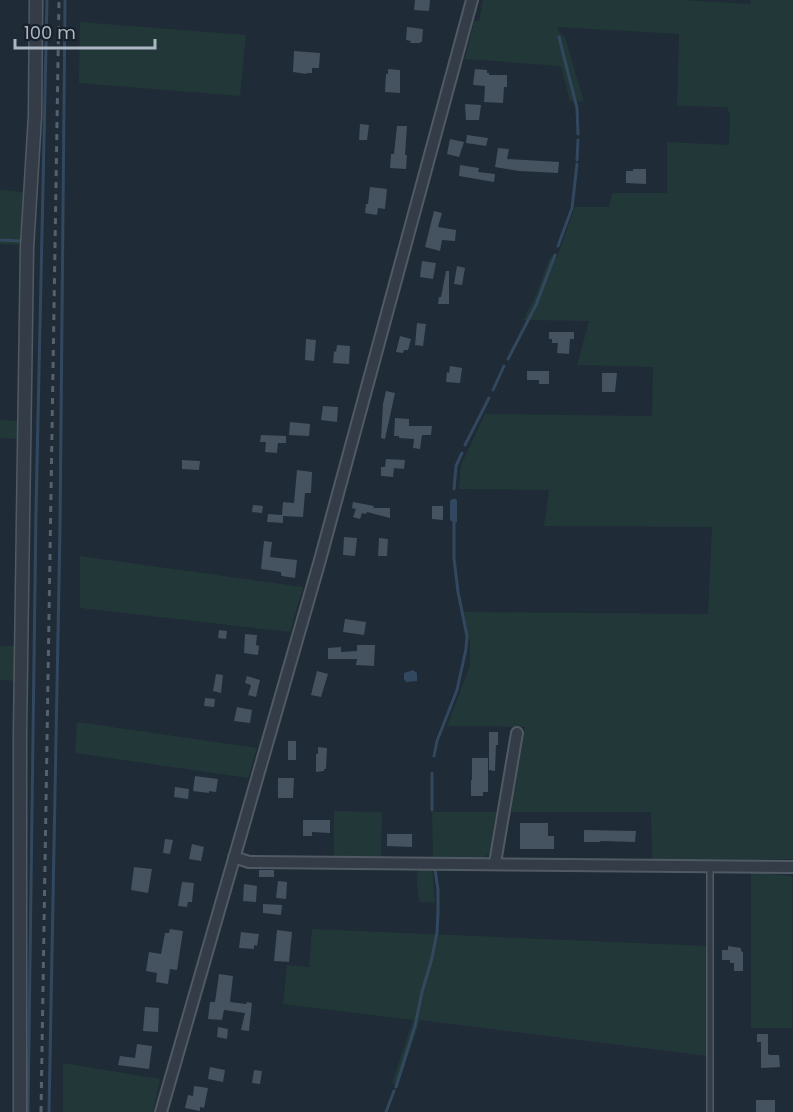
<svg xmlns="http://www.w3.org/2000/svg" width="793" height="1112" font-family="Poppins,sans-serif">
  <style>
    .green { fill: #223838 }
    .water { fill: #32485e }
    .lines { fill: none; stroke-linecap: round; stroke-linejoin: round }
    .stream { stroke: #32485e; stroke-width: 3 }
    .building { fill: #455260 }
    .service-casing { stroke: #505a65; stroke-width: 8 }
    .minor-casing { stroke: #505a65; stroke-width: 14 }
    .tertiary-casing { stroke: #505a65; stroke-width: 15 }
    .service { stroke: #333c47; stroke-width: 5 }
    .minor { stroke: #333c47; stroke-width: 10 }
    .tertiary { stroke: #333c47; stroke-width: 12 }
    .rail { stroke: #54616e; stroke-width: 3; stroke-dasharray: 6 6; stroke-linecap: butt }
  </style>
  <rect width="100%" height="100%" fill="#1f2b36"/>
  <!-- green -->
  <path class="green" d="M 483,0 L 684,0 L 750,4 L 751,0 L 793,0 L 793,859 L 652,859 L 651,812 L 511,812 L 525,727 L 447,726 L 470,666 L 470,639 L 467,639 L 464,612 L 708,614 L 712,527 L 544,526 L 549,490 L 459,489 L 461,465 L 485,414 L 652,416 L 653,367 L 577,365 L 589,321 L 523,320 L 535,297 L 550,257 L 557,257 L 575,207 L 609,207 L 612,193 L 667,193 L 667,142 L 729,145 L 730,114 L 727,107 L 677,106 L 679,34 L 557,27 L 560,33 L 565,37 L 584,102 L 570,101 L 561,66 L 465,59 L 474,21 L 479,21 Z
    M 80,22 L 246,35 L 240,96 L 79,83 Z
    M 0,190 L 23,192 L 20,245 L 0,244 Z
    M 0,420 L 19,421 L 19,439 L 0,438 Z
    M 80,556 L 303,587 L 290,632 L 80,608 Z
    M 0,646 L 15,646 L 15,681 L 0,680 Z
    M 77,722 L 257,748 L 248,778 L 75,753 Z
    M 334,811 L 382,812 L 381,858 L 334,857 Z
    M 432,812 L 496,812 L 490,852 L 483,859 L 433,859 Z
    M 418,866 L 432,867 L 435,903 L 420,902 C 416,890 417,878 418,866 Z
    M 751,872 L 792,876 L 792,1028 L 751,1028 Z
    M 312,929 L 708,946 L 708,1056 L 420,1020 L 398,1085 L 392,1083 L 413,1020 L 283,1004 L 287,965 L 309,967 Z
    M 63,1063 L 160,1079 L 153,1112 L 63,1112 Z"/>
  <!-- water -->
  <path class="water" d="M 452,499 L 456,499 L 457,501 L 457,522 L 451,521 L 450,519 L 450,501 Z
    M 413,670 L 417,673 L 417,681 L 406,682 L 404,679 L 404,673 Z"/>
  <g class="lines">
    <!-- stream -->
    <path class="stream" d="M 559,37 L 577,108 L 578,134
      M 577,160 L 578,140
      M 0,240 L 20,241
      M 558,246 L 572,208 L 577,164
      M 508,359 L 536,305 L 555,255
      M 493,390 L 504,366
      M 465,445 L 489,398
      M 454,489 L 456,466 L 462,453
      M 434,756 L 437,741 L 457,690 L 466,649 L 467,636 L 458,592 L 454,558 L 454,519
      M 432,810 L 432,773
      M 396,1087 L 415,1026 L 422,992 L 432,958 L 437,932 L 438,912 L 438,890 L 435,869
      M 28,1112 L 36,511 L 47,0
      M 49,1112 L 60,528 L 65,0
      M 386,1112 L 394,1091"/>
  </g>
  <!-- building -->
  <path class="building" d="M 415,0 L 430,0 L 429,11 L 414,10 Z
    M 407,27 L 423,29 L 422,42 L 420,42 L 420,43 L 410,43 L 411,41 L 406,40 Z
    M 294,51 L 320,53 L 319,68 L 312,68 L 312,73 L 307,73 L 307,74 L 293,72 Z
    M 388,69 L 400,70 L 400,93 L 385,92 L 386,74 L 388,74 Z
    M 475,69 L 487,70 L 487,73 L 489,73 L 489,75 L 507,75 L 507,87 L 504,87 L 503,103 L 484,102 L 485,86 L 473,85 Z
    M 465,104 L 481,105 L 479,120 L 466,120 Z
    M 360,124 L 369,125 L 367,140 L 359,140 Z
    M 397,126 L 407,126 L 405,155 L 407,155 L 406,169 L 390,168 L 391,154 L 394,154 Z
    M 467,135 L 488,138 L 486,146 L 466,143 Z
    M 450,139 L 464,142 L 459,157 L 447,154 Z
    M 498,148 L 509,149 L 507,159 L 559,162 L 558,173 L 519,171 L 495,167 Z
    M 460,165 L 479,168 L 478,172 L 495,174 L 494,182 L 459,176 Z
    M 633,169 L 646,169 L 646,184 L 626,183 L 626,171 L 633,171 Z
    M 370,187 L 387,189 L 385,209 L 378,208 L 377,215 L 365,213 L 366,204 L 368,204 Z
    M 434,211 L 442,213 L 438,227 L 456,230 L 455,241 L 442,240 L 440,251 L 425,247 Z
    M 422,261 L 436,263 L 433,279 L 420,277 Z
    M 457,266 L 465,268 L 462,285 L 454,284 Z
    M 446,271 L 449,271 L 449,304 L 438,304 L 439,297 L 441,297 Z
    M 417,323 L 426,324 L 423,346 L 415,345 Z
    M 549,332 L 574,332 L 574,339 L 570,339 L 569,354 L 557,353 L 558,343 L 552,343 L 552,339 L 549,339 Z
    M 400,336 L 411,339 L 408,350 L 404,350 L 403,353 L 396,352 Z
    M 306,339 L 316,340 L 314,361 L 305,360 Z
    M 337,345 L 350,346 L 349,364 L 333,363 L 334,351 L 336,352 Z
    M 450,366 L 462,368 L 460,383 L 446,382 L 447,372 L 449,373 Z
    M 527,371 L 549,371 L 549,384 L 539,384 L 539,380 L 527,380 Z
    M 602,373 L 617,373 L 615,392 L 602,392 Z
    M 386,391 L 395,393 L 385,439 L 381,438 L 383,404 Z
    M 323,406 L 338,407 L 337,422 L 321,420 Z
    M 395,418 L 409,419 L 409,426 L 432,426 L 431,435 L 422,435 L 420,449 L 413,448 L 414,439 L 399,438 L 399,436 L 394,436 Z
    M 290,422 L 310,424 L 309,436 L 289,435 Z
    M 261,435 L 286,436 L 286,443 L 278,443 L 277,453 L 265,452 L 266,442 L 260,442 Z
    M 386,459 L 405,460 L 404,469 L 394,468 L 393,477 L 381,476 L 381,467 L 385,467 Z
    M 182,460 L 200,461 L 199,470 L 182,469 Z
    M 297,470 L 312,472 L 311,493 L 305,493 L 303,517 L 283,516 L 283,523 L 267,522 L 268,514 L 282,515 L 283,502 L 294,503 Z
    M 353,502 L 374,506 L 373,508 L 390,508 L 390,518 L 367,512 L 366,514 L 362,513 L 360,519 L 353,517 L 356,509 L 352,508 Z
    M 253,505 L 263,506 L 262,513 L 252,512 Z
    M 432,506 L 443,506 L 443,520 L 432,519 Z
    M 344,537 L 357,538 L 355,556 L 343,555 Z
    M 379,538 L 388,539 L 387,556 L 378,556 Z
    M 264,541 L 272,542 L 270,557 L 297,560 L 295,578 L 282,576 L 281,575 L 281,572 L 261,569 Z
    M 345,619 L 366,622 L 364,635 L 343,632 Z
    M 219,630 L 227,631 L 226,639 L 218,638 Z
    M 245,634 L 257,635 L 256,645 L 259,646 L 258,655 L 244,653 Z
    M 357,645 L 375,645 L 374,666 L 356,665 L 357,659 L 328,659 L 328,648 L 341,647 L 341,652 L 357,651 Z
    M 317,671 L 328,674 L 321,697 L 311,695 Z
    M 216,674 L 223,675 L 221,693 L 213,691 Z
    M 247,676 L 260,680 L 256,697 L 248,695 L 251,685 L 245,683 Z
    M 205,698 L 215,699 L 214,707 L 204,706 Z
    M 237,707 L 252,710 L 250,723 L 234,721 Z
    M 489,732 L 498,732 L 498,745 L 496,745 L 495,771 L 489,770 Z
    M 288,741 L 296,741 L 296,760 L 288,760 Z
    M 318,747 L 327,748 L 326,769 L 324,769 L 324,771 L 316,772 L 316,754 L 318,754 Z
    M 472,758 L 488,758 L 488,792 L 483,792 L 483,796 L 471,796 L 471,780 L 472,780 Z
    M 195,776 L 218,779 L 216,792 L 209,791 L 209,793 L 193,791 Z
    M 278,778 L 294,778 L 293,798 L 278,798 Z
    M 175,787 L 189,789 L 188,799 L 174,797 Z
    M 303,820 L 330,820 L 330,833 L 312,832 L 312,836 L 303,836 Z
    M 520,823 L 548,823 L 548,836 L 554,836 L 554,849 L 520,849 Z
    M 584,830 L 636,831 L 635,842 L 600,841 L 600,842 L 584,842 Z
    M 387,834 L 412,834 L 412,847 L 387,846 Z
    M 165,839 L 173,840 L 170,854 L 163,853 Z
    M 192,844 L 204,847 L 201,861 L 189,859 Z
    M 134,867 L 152,869 L 148,893 L 131,890 Z
    M 259,870 L 274,870 L 274,877 L 259,877 Z
    M 278,881 L 287,882 L 286,899 L 276,898 Z
    M 182,882 L 194,883 L 192,902 L 188,902 L 187,907 L 178,906 Z
    M 244,884 L 257,886 L 256,902 L 243,901 Z
    M 263,904 L 282,905 L 281,915 L 263,913 Z
    M 170,929 L 183,931 L 177,970 L 170,969 L 168,984 L 156,982 L 157,973 L 146,971 L 149,952 L 161,954 L 165,933 L 169,933 Z
    M 277,930 L 292,932 L 289,962 L 274,961 Z
    M 241,932 L 259,934 L 257,946 L 254,945 L 254,949 L 239,948 Z
    M 728,946 L 741,948 L 741,951 L 743,952 L 743,971 L 734,971 L 734,963 L 730,963 L 730,960 L 722,960 L 722,950 L 728,950 Z
    M 219,974 L 233,976 L 230,1002 L 246,1004 L 247,1002 L 252,1003 L 249,1031 L 241,1030 L 245,1013 L 224,1010 L 222,1020 L 208,1019 L 210,1002 L 215,1002 Z
    M 145,1007 L 159,1008 L 158,1032 L 143,1031 Z
    M 218,1027 L 228,1029 L 227,1039 L 217,1037 Z
    M 757,1034 L 768,1034 L 768,1054 L 770,1055 L 779,1055 L 780,1067 L 761,1068 L 761,1042 L 757,1042 Z
    M 137,1044 L 152,1046 L 149,1069 L 118,1065 L 120,1056 L 135,1058 Z
    M 210,1067 L 225,1070 L 223,1082 L 208,1079 Z
    M 254,1070 L 262,1071 L 260,1084 L 252,1083 Z
    M 194,1086 L 208,1088 L 204,1108 L 200,1107 L 200,1111 L 185,1108 L 188,1095 L 193,1096 Z
    M 756,1100 L 775,1100 L 775,1112 L 756,1112 Z"/>
  <g class="lines">
    <!-- service casing -->
    <g class="service-casing">
      <path id="service" d="M 710,1112 L 710,867"/>
    </g>
    <!-- minor casing -->
    <g class="minor-casing">
      <path id="minor" d="M 234,857 L 249,862 L 793,867
        M 495,863 L 517,733
        M 161,1112 L 320,560 L 472,0"/>
    </g>
    <!-- tertiary casing -->
    <g class="tertiary-casing">
      <path id="tertiary" d="M 20,1112 L 20,733 L 23,520 L 27,248 L 35,116 L 36,0"/>
    </g>
    <!-- service -->
    <use href="#service" class="service"/>
    <!-- minor -->
    <use href="#minor" class="minor"/>
    <!-- tertiary -->
    <use href="#tertiary" class="tertiary"/>
    <!-- rail -->
    <path class="rail" d="M 41,1112 L 59,0"/>
  </g>
  <!-- scale -->
  <path d="M15 39v9h140v-9" fill="none" stroke="#acb7c4" stroke-width="3"/>
  <text x="24" y="39" font-size="18" fill="#acb7c4" stroke="#18212b" stroke-width="4.5" paint-order="stroke">100 m</text>
</svg>
